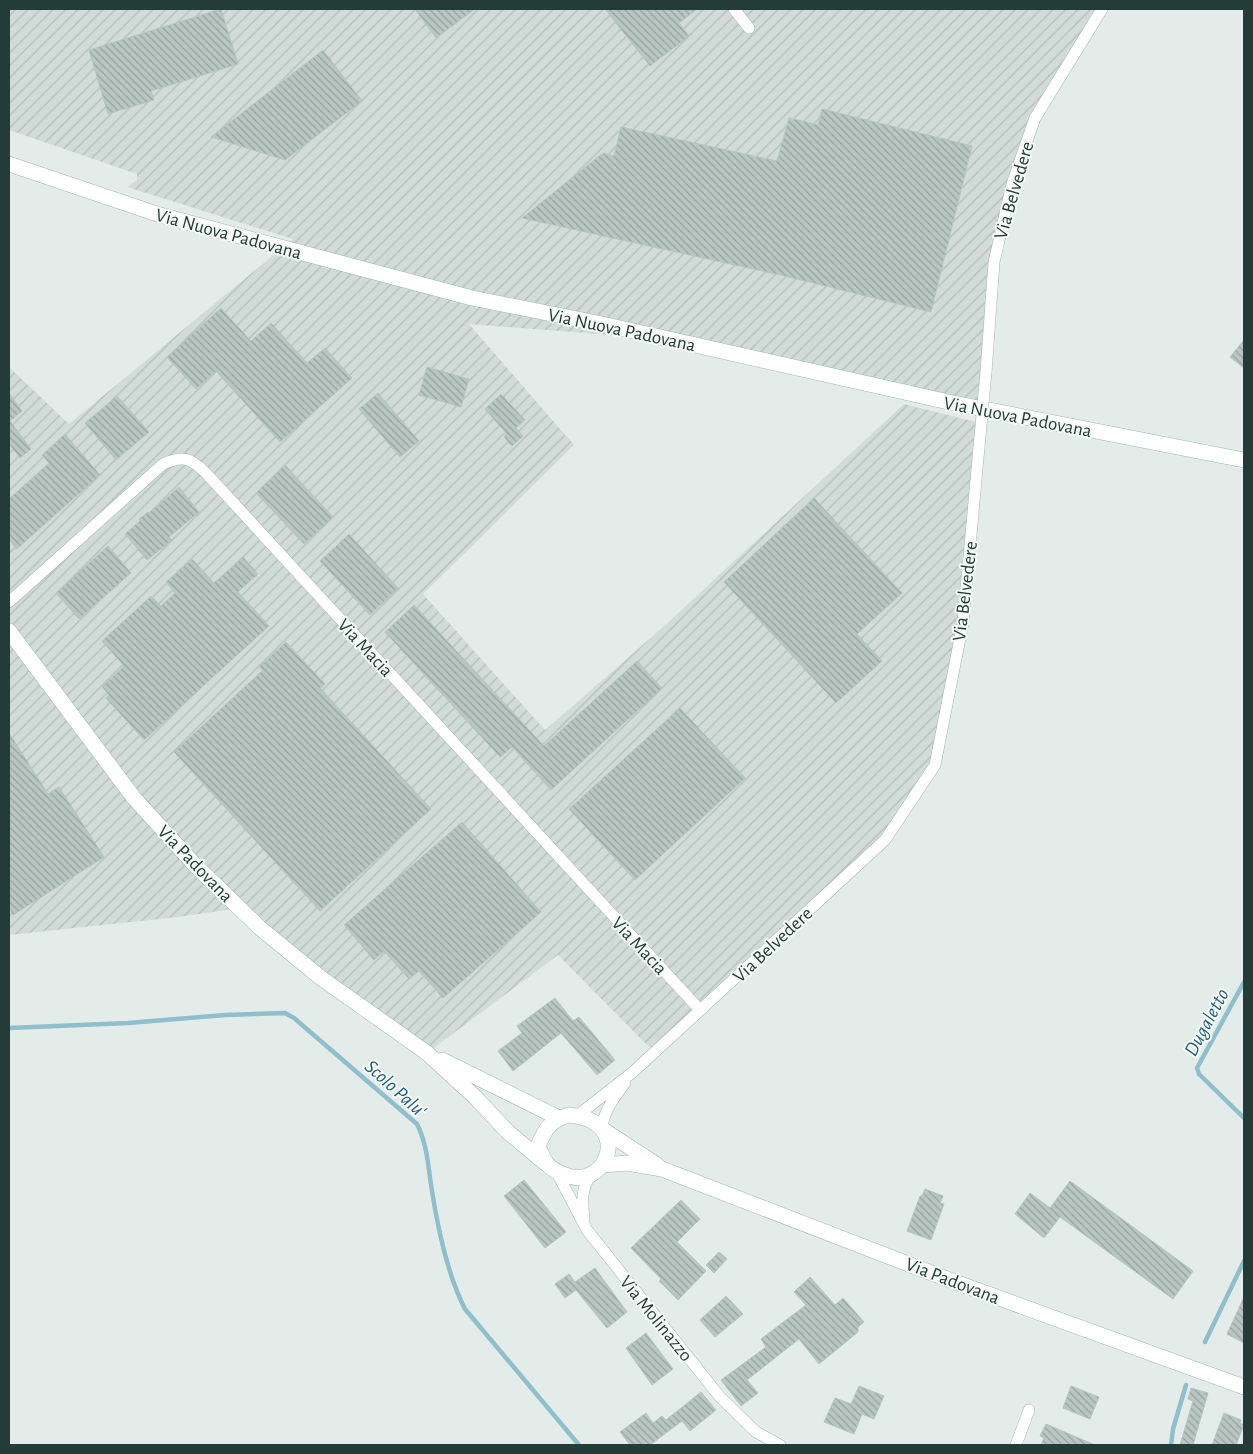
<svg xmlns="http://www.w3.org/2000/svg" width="1253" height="1454" font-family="'Alegreya Sans',sans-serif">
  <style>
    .industrial { fill: url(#industrial-furrows) }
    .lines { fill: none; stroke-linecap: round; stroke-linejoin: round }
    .stream { stroke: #8fbecd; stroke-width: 4.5 }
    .building { fill: url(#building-back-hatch); stroke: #b6c5c0 }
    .street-casing { stroke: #a6b4b0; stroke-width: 12 }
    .secondary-casing { stroke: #a2b7b1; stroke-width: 16 }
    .street { stroke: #fff; stroke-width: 11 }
    .secondary { stroke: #fff; stroke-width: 15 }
    .street-bridge-casing { stroke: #a6b4b0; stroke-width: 12; stroke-linecap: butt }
    .street-bridge { stroke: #fff; stroke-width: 11 }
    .labels { text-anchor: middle; stroke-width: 4; stroke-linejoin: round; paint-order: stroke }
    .street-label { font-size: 19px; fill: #243c38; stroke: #f4f9f6 }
    .water-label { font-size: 20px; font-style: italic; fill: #225f74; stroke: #f4f9f6 }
  </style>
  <defs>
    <pattern id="industrial-furrows" width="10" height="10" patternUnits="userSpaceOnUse" patternTransform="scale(1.25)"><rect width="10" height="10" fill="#d1dcd8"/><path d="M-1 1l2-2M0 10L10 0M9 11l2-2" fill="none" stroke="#b3beba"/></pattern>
    <pattern id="building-back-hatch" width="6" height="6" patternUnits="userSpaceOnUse" patternTransform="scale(1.25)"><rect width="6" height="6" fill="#b9c7c2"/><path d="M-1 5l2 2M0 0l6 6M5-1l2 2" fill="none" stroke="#96a39f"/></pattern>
  </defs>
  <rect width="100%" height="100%" fill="#e3ece9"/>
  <!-- industrial -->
  <path class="industrial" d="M 9,9 L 1102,9 L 1035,118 L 994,262 L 983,409 L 675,340 L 469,324 L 574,445 L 423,594 L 545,730 L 662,628 L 904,404 L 980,423 L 963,623 L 935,765 L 885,840 L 654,1052 L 558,955 L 427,1053 L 240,908 L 178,917 L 9,935 L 9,367 L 69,424 L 293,239 L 127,187 L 137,180 L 137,174 L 9,130 Z"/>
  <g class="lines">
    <!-- stream -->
    <path class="stream" d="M 1244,982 L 1197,1068 L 1199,1074 L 1244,1118
      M 9,1028 L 128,1023 L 225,1015 L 285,1013 L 294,1018 L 417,1124 C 428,1146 428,1168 432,1191 C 438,1229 448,1276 465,1309 L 579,1445
      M 1205,1342 L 1244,1261
      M 1171,1445 L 1173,1429 L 1186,1385"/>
  </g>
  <!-- building -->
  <path class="building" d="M 221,9 L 238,64 L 151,91 L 154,100 L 108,114 L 89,50 Z
    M 415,9 L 475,9 L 436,38 Z
    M 605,9 L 697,9 L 679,23 L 689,36 L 650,66 Z
    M 323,50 L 362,101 L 285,160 L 211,137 Z
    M 822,109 L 972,146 L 931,312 L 785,276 L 522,218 L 603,153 L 614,156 L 621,127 L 777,161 L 789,118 L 818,125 Z
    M 221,308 L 251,341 L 271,323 L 307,363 L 325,348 L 352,378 L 280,442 L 216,371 L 196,389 L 167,357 Z
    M 1244,340 L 1244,368 L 1230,357 Z
    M 427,367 L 469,379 L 461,407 L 419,395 Z
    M 9,393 L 22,411 L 10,421 L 31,449 L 20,458 L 9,444 Z
    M 378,393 L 419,441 L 400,457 L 359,409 Z
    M 501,394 L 525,420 L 516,428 L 523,436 L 512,446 L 504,437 L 507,434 L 485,409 Z
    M 117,396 L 149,432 L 116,460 L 85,423 Z
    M 65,434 L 100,475 L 17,549 L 9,540 L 9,499 L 49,463 L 42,455 Z
    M 285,465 L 333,517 L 304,544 L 256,493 Z
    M 179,487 L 199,512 L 169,537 L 172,540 L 147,560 L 125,534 L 140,521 L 139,519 L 148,512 L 149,513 Z
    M 814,498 L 902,593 L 857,634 L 882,661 L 836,703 L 724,582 Z
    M 349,534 L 398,588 L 370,615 L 320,561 Z
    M 108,546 L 131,573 L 79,619 L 56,593 Z
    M 243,557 L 258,574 L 238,592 L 269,626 L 144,740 L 106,698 L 109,695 L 102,687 L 124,666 L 102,641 L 151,596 L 161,606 L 175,593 L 166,582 L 192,559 L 214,583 Z
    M 414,605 L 544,746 L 637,661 L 662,688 L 551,790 L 512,747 L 500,757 L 385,632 Z
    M 286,642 L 325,684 L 320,688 L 431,809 L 320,911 L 174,752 L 263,670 L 259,667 Z
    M 680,708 L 745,778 L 635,880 L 569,809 Z
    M 9,733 L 48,794 L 59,787 L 104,857 L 13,915 L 9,908 Z
    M 462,822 L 541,912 L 443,998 L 419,971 L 409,979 L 384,951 L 374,960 L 344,925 Z
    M 555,998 L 573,1021 L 579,1017 L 615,1060 L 597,1075 L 561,1033 L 513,1071 L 498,1051 L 522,1033 L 517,1026 Z
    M 524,1180 L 566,1232 L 545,1248 L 504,1196 Z
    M 1070,1181 L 1193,1271 L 1173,1299 L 1060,1217 L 1044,1238 L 1015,1214 L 1030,1193 L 1050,1208 Z
    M 925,1189 L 943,1196 L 940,1203 L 944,1204 L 931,1240 L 907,1231 L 920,1196 L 922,1196 Z
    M 681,1200 L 700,1219 L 677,1242 L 706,1271 L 678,1300 L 659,1281 L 661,1279 L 631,1248 Z
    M 719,1252 L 727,1259 L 714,1273 L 706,1265 Z
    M 595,1268 L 627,1312 L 607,1328 L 576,1290 L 565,1298 L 555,1284 L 569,1274 L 575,1282 Z
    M 810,1277 L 835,1305 L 843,1298 L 864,1322 L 858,1327 L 858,1332 L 819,1364 L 799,1339 L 747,1380 L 758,1393 L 741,1406 L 721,1380 L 766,1347 L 761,1339 L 806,1305 L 794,1292 Z
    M 726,1296 L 743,1314 L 715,1337 L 700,1320 Z
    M 1244,1297 L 1244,1343 L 1227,1334 Z
    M 646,1333 L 673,1369 L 652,1385 L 626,1348 Z
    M 859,1386 L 884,1396 L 874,1419 L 862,1414 L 854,1434 L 824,1422 L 835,1398 L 851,1404 Z
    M 1071,1386 L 1099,1397 L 1090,1419 L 1063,1408 Z
    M 1191,1388 L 1208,1393 L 1193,1445 L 1180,1445 L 1193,1401 L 1188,1399 Z
    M 701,1392 L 716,1410 L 690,1431 L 682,1421 L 650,1445 L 630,1445 L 620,1432 L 646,1413 L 653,1423 L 662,1416 L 666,1420 Z
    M 1224,1413 L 1241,1420 L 1240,1423 L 1244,1425 L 1236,1445 L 1212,1445 Z
    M 1046,1424 L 1095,1445 L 1041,1445 L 1044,1438 L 1040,1436 Z"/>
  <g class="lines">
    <!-- street casing -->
    <g class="street-casing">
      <path id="street" d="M 734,9 L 749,28
        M 986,372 L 994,262 L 1012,184 L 1035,118 L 1102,9
        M 9,602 L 163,464 C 183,455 190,458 205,472 L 700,1010
        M 577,1116 L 633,1072 L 885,840 L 935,765 L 963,623 L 979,447
        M 602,1127 C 604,1111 615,1096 625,1083
        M 556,1171 L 587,1230 L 720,1397 L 756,1432 L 780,1445
        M 584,1218 C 582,1203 581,1188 591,1175
        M 1016,1445 L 1029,1410"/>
    </g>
    <!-- secondary casing -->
    <g class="secondary-casing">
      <path id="secondary" d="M 9,164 L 160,215 L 472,298 L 602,324 L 953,403 L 1244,460
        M 9,631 L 134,798 L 195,865 L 260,928 L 321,978 L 427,1053 L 475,1097 L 508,1132 L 545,1163
        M 442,1060 L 559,1118
        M 568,1115 C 635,1120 607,1192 565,1175 C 547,1168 545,1163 538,1146 C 545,1129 550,1121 568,1115 Z
        M 602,1129 L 657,1165
        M 603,1165 L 627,1163 L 662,1169 L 955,1282 L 1244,1387"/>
    </g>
    <!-- street -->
    <use href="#street" class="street"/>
    <!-- secondary -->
    <use href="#secondary" class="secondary"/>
    <!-- street-bridge casing -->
    <g class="street-bridge-casing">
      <path id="street-bridge" d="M 979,447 L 986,372"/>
    </g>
    <!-- street-bridge -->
    <use href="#street-bridge" class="street-bridge"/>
  </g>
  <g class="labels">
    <!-- street labels -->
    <g class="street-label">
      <text transform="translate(1013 190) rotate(-74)" y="7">Via Belvedere</text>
      <text transform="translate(229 233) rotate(15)" y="7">Via Nuova Padovana</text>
      <text transform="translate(622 329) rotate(12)" y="7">Via Nuova Padovana</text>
      <text transform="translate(1018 416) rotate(11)" y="7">Via Nuova Padovana</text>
      <text transform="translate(964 591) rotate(-83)" y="7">Via Belvedere</text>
      <text transform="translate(366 647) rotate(47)" y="7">Via Macia</text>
      <text transform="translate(196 863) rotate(46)" y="7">Via Padovana</text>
      <text transform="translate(772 944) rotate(-43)" y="7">Via Belvedere</text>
      <text transform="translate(640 945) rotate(47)" y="7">Via Macia</text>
      <text transform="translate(953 1280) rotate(21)" y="7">Via Padovana</text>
      <text transform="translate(657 1318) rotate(51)" y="7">Via Molinazzo</text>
    </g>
    <!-- water labels -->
    <g class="water-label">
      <text transform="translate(1206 1022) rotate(-62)" y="7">Dugaletto</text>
      <text transform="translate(396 1088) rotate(42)" y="7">Scolo Palu'</text>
    </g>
  </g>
  <!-- border -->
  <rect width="1253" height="1454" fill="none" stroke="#243c38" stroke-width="20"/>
</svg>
